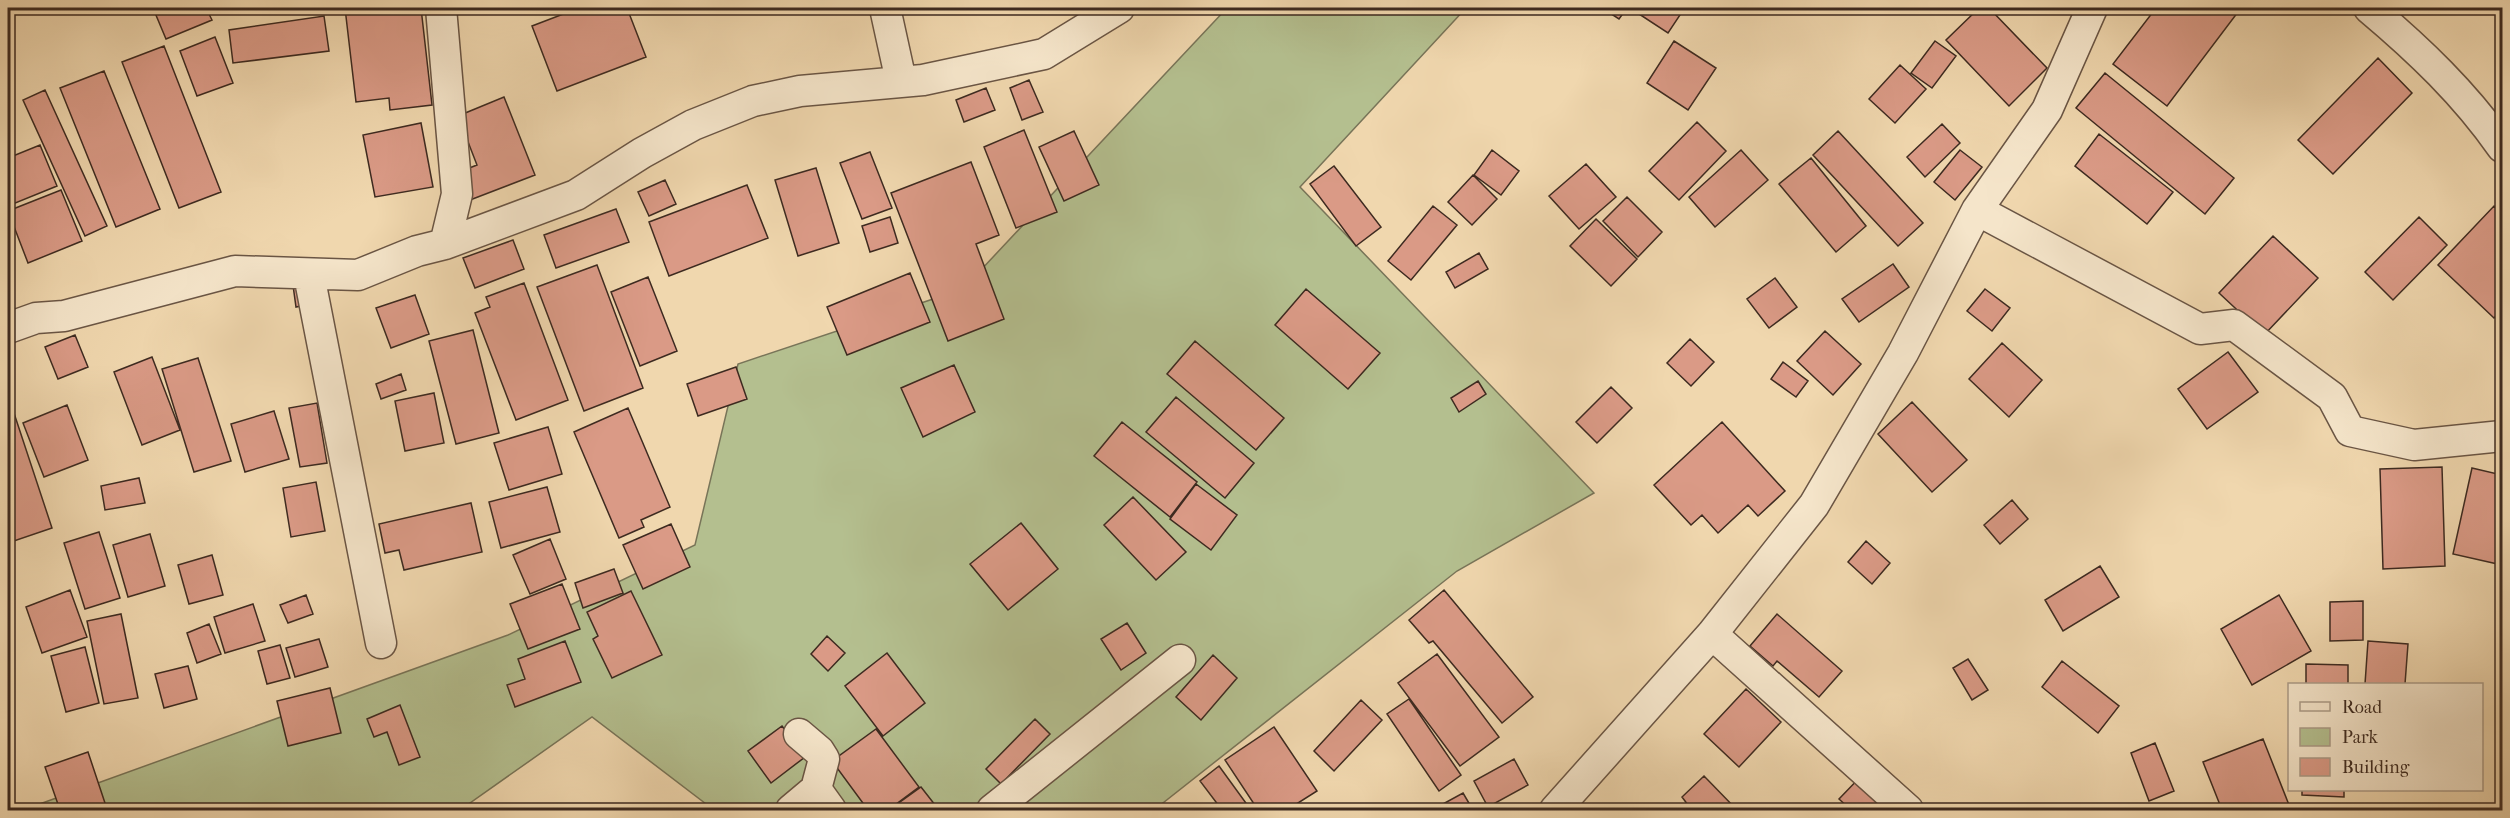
<svg xmlns="http://www.w3.org/2000/svg" width="2510" height="818" font-family="'IM FELL French Canon',serif">
  <style>
    .green { fill: #b4bf8f; stroke: #787458; stroke-width: 1.5 }
    .building { fill: #da9a86; stroke: #3d2a20; stroke-width: 1.5 }
    .lines { fill: none; stroke-linecap: round; stroke-linejoin: round }
    .minor-casing { stroke: #6a5544; stroke-width: 33 }
    .minor { stroke: #f5e5ca; stroke-width: 30 }
  </style>
  <rect width="100%" height="100%" fill="#f0d7ae"/>
  <filter id="stains"><feTurbulence type="fractalNoise" baseFrequency=".00333" numOctaves="4"/><feColorMatrix values="0 0 0 0 .2 0 0 0 0 .09 0 0 0 0 .02 0 0 0 .5 -.17"/></filter>
  <radialGradient id="worn" r=".72"><stop offset=".6" stop-color="#630" stop-opacity="0"/><stop offset="1" stop-color="#630" stop-opacity=".3"/></radialGradient>
  <!-- green -->
  <path class="green" d="M 1227,8 L 1466,8 L 1300,187 L 1594,493 L 1457,571 L 1154,810 L 714,810 L 592,717 L 460,810 L 23,810 L 508,635 L 695,545 L 738,364 L 963,289 Z"/>
  <!-- building -->
  <path class="building" d="M 153,8 L 206,8 L 212,20 L 166,39 Z
    M 345,8 L 421,8 L 432,105 L 390,110 L 389,98 L 356,102 Z
    M 579,8 L 627,8 L 646,57 L 557,91 L 532,26 Z
    M 1602,8 L 1627,8 L 1619,19 Z
    M 1643,8 L 1670,8 L 1680,15 L 1668,33 L 1639,14 Z
    M 1979,8 L 1989,8 L 2047,68 L 2009,106 L 1946,40 Z
    M 2156,8 L 2241,8 L 2167,106 L 2113,64 Z
    M 324,16 L 329,51 L 233,63 L 229,30 Z
    M 215,37 L 233,83 L 197,96 L 180,51 Z
    M 1674,41 L 1716,68 L 1688,110 L 1647,83 Z
    M 1935,41 L 1956,56 L 1932,88 L 1911,73 Z
    M 164,46 L 221,192 L 179,208 L 122,62 Z
    M 2378,58 L 2412,93 L 2333,174 L 2298,140 Z
    M 1900,65 L 1926,89 L 1895,123 L 1869,99 Z
    M 104,71 L 160,209 L 116,227 L 60,88 Z
    M 2105,73 L 2234,178 L 2205,214 L 2076,108 Z
    M 1029,80 L 1043,112 L 1022,120 L 1010,88 Z
    M 986,88 L 995,110 L 964,122 L 956,100 Z
    M 45,90 L 107,226 L 85,236 L 23,100 Z
    M 504,97 L 535,175 L 470,200 L 459,172 L 477,165 L 458,116 Z
    M 1697,122 L 1726,151 L 1679,200 L 1649,171 Z
    M 421,123 L 433,187 L 375,197 L 363,135 Z
    M 1942,124 L 1960,143 L 1925,177 L 1907,157 Z
    M 1024,130 L 1057,212 L 1016,228 L 984,147 Z
    M 1074,131 L 1099,185 L 1064,201 L 1039,147 Z
    M 1838,131 L 1923,223 L 1898,246 L 1813,155 Z
    M 2099,134 L 2173,192 L 2147,224 L 2075,166 Z
    M 40,145 L 57,186 L 8,206 L 8,158 Z
    M 1492,150 L 1519,171 L 1501,195 L 1474,175 Z
    M 1741,150 L 1768,180 L 1715,227 L 1689,197 Z
    M 1960,150 L 1982,167 L 1955,200 L 1934,182 Z
    M 870,152 L 892,208 L 862,219 L 840,163 Z
    M 1811,158 L 1866,226 L 1836,252 L 1779,184 Z
    M 971,162 L 999,235 L 976,244 L 1004,319 L 948,341 L 891,193 Z
    M 1586,164 L 1616,197 L 1579,229 L 1549,196 Z
    M 1334,166 L 1381,227 L 1356,246 L 1310,184 Z
    M 816,168 L 839,243 L 798,256 L 775,180 Z
    M 1473,175 L 1497,199 L 1472,225 L 1448,202 Z
    M 665,180 L 676,204 L 649,216 L 638,192 Z
    M 747,185 L 768,238 L 669,276 L 649,222 Z
    M 61,190 L 82,241 L 28,263 L 8,211 Z
    M 1627,197 L 1662,232 L 1638,257 L 1603,221 Z
    M 1433,206 L 1457,225 L 1411,280 L 1388,261 Z
    M 2494,206 L 2502,215 L 2502,310 L 2494,318 L 2438,265 Z
    M 616,209 L 629,242 L 556,268 L 544,235 Z
    M 890,217 L 898,243 L 870,252 L 862,226 Z
    M 2419,217 L 2447,245 L 2393,300 L 2365,272 Z
    M 1596,219 L 1637,259 L 1611,286 L 1570,246 Z
    M 2273,236 L 2318,278 L 2264,335 L 2219,293 Z
    M 513,240 L 524,269 L 475,288 L 463,258 Z
    M 1479,253 L 1488,269 L 1455,288 L 1446,272 Z
    M 1893,264 L 1909,287 L 1859,322 L 1842,299 Z
    M 597,265 L 643,388 L 584,411 L 537,287 Z
    M 910,273 L 930,322 L 847,355 L 827,307 Z
    M 648,277 L 677,351 L 640,366 L 611,292 Z
    M 292,278 L 310,304 L 296,307 Z
    M 1775,278 L 1797,307 L 1769,328 L 1747,299 Z
    M 524,283 L 568,400 L 516,420 L 475,313 L 490,307 L 486,297 Z
    M 1306,289 L 1380,353 L 1348,389 L 1275,325 Z
    M 1985,289 L 2010,308 L 1992,331 L 1967,311 Z
    M 415,295 L 429,334 L 391,348 L 376,308 Z
    M 473,330 L 499,433 L 456,444 L 429,341 Z
    M 1825,331 L 1861,364 L 1833,395 L 1797,361 Z
    M 75,335 L 88,367 L 58,379 L 45,347 Z
    M 1690,339 L 1714,362 L 1691,386 L 1667,363 Z
    M 1195,341 L 1284,418 L 1256,450 L 1167,374 Z
    M 2002,343 L 2042,380 L 2009,417 L 1969,379 Z
    M 2228,352 L 2258,392 L 2207,429 L 2178,389 Z
    M 152,357 L 180,430 L 142,445 L 114,372 Z
    M 198,358 L 231,461 L 194,472 L 162,369 Z
    M 1783,362 L 1808,381 L 1796,397 L 1771,379 Z
    M 954,365 L 975,412 L 923,437 L 901,388 Z
    M 736,367 L 747,399 L 698,416 L 687,384 Z
    M 401,374 L 406,390 L 381,399 L 376,384 Z
    M 1478,381 L 1486,394 L 1459,412 L 1451,398 Z
    M 1611,387 L 1632,408 L 1597,443 L 1576,422 Z
    M 434,393 L 444,443 L 405,451 L 395,401 Z
    M 8,395 L 52,528 L 8,543 Z
    M 1176,397 L 1254,463 L 1225,498 L 1146,432 Z
    M 1912,402 L 1967,460 L 1932,492 L 1878,434 Z
    M 317,403 L 327,463 L 300,467 L 289,408 Z
    M 67,405 L 88,460 L 44,477 L 23,423 Z
    M 628,408 L 670,507 L 641,520 L 644,527 L 619,538 L 574,432 Z
    M 274,411 L 289,459 L 245,472 L 231,424 Z
    M 1122,422 L 1197,482 L 1170,517 L 1094,456 Z
    M 1722,422 L 1785,491 L 1758,516 L 1748,505 L 1718,533 L 1702,515 L 1691,525 L 1654,485 Z
    M 548,427 L 562,474 L 509,490 L 494,443 Z
    M 2442,467 L 2445,566 L 2383,569 L 2380,469 Z
    M 2472,468 L 2502,475 L 2502,565 L 2453,554 Z
    M 139,478 L 145,503 L 105,510 L 101,486 Z
    M 316,482 L 325,531 L 291,537 L 283,488 Z
    M 1196,484 L 1237,515 L 1211,550 L 1170,519 Z
    M 547,487 L 560,532 L 501,548 L 489,502 Z
    M 1133,497 L 1186,552 L 1156,580 L 1104,525 Z
    M 2012,500 L 2028,519 L 2000,544 L 1984,525 Z
    M 471,503 L 482,552 L 404,570 L 399,550 L 385,553 L 379,524 Z
    M 1021,523 L 1058,569 L 1008,610 L 970,564 Z
    M 671,524 L 690,567 L 643,589 L 623,545 Z
    M 99,532 L 120,598 L 85,609 L 64,543 Z
    M 150,534 L 165,586 L 128,597 L 113,545 Z
    M 550,539 L 566,579 L 530,594 L 513,555 Z
    M 1866,541 L 1890,563 L 1872,584 L 1848,562 Z
    M 212,555 L 223,595 L 189,604 L 178,565 Z
    M 2100,566 L 2119,597 L 2063,631 L 2045,600 Z
    M 614,569 L 623,593 L 583,608 L 575,583 Z
    M 562,584 L 580,629 L 528,649 L 510,604 Z
    M 70,590 L 87,637 L 42,653 L 26,607 Z
    M 1444,590 L 1533,697 L 1502,723 L 1433,641 L 1429,643 L 1409,620 Z
    M 631,591 L 662,655 L 612,678 L 593,639 L 598,636 L 587,612 Z
    M 306,595 L 313,614 L 288,623 L 280,605 Z
    M 2279,595 L 2311,651 L 2252,685 L 2221,629 Z
    M 2363,601 L 2363,640 L 2330,641 L 2330,602 Z
    M 253,604 L 265,641 L 225,653 L 214,617 Z
    M 121,614 L 138,698 L 104,704 L 87,621 Z
    M 1777,614 L 1842,671 L 1819,697 L 1777,661 L 1773,666 L 1750,646 Z
    M 1127,623 L 1146,653 L 1121,670 L 1101,639 Z
    M 209,624 L 221,654 L 197,663 L 187,633 Z
    M 827,636 L 845,653 L 828,671 L 811,654 Z
    M 319,639 L 328,667 L 295,677 L 286,648 Z
    M 565,641 L 581,682 L 515,707 L 507,685 L 525,679 L 518,659 Z
    M 2368,641 L 2408,644 L 2405,684 L 2365,684 Z
    M 280,645 L 290,678 L 267,684 L 258,651 Z
    M 85,647 L 99,703 L 66,712 L 51,656 Z
    M 887,653 L 925,703 L 883,736 L 845,686 Z
    M 1437,654 L 1499,737 L 1460,766 L 1398,683 Z
    M 1213,655 L 1237,678 L 1201,720 L 1176,697 Z
    M 1968,659 L 1988,690 L 1972,700 L 1953,668 Z
    M 2062,661 L 2119,706 L 2098,733 L 2042,687 Z
    M 2306,664 L 2348,665 L 2348,684 L 2306,684 Z
    M 188,666 L 197,699 L 164,708 L 155,674 Z
    M 330,688 L 341,733 L 288,746 L 277,701 Z
    M 1746,689 L 1781,722 L 1739,767 L 1704,734 Z
    M 1409,699 L 1461,775 L 1439,791 L 1387,714 Z
    M 1361,700 L 1382,720 L 1334,771 L 1314,751 Z
    M 400,705 L 420,757 L 399,765 L 387,732 L 374,737 L 367,719 Z
    M 1035,719 L 1050,734 L 1001,784 L 986,769 Z
    M 782,726 L 805,757 L 771,783 L 748,751 Z
    M 1274,727 L 1317,791 L 1287,810 L 1258,810 L 1225,760 Z
    M 876,729 L 919,787 L 888,810 L 868,810 L 832,761 Z
    M 2263,739 L 2291,810 L 2222,810 L 2203,762 Z
    M 2155,743 L 2174,791 L 2149,801 L 2131,753 Z
    M 88,752 L 107,809 L 60,810 L 45,767 Z
    M 1514,759 L 1528,785 L 1488,807 L 1474,781 Z
    M 1219,766 L 1251,810 L 1222,810 L 1200,781 Z
    M 1864,773 L 1889,799 L 1878,810 L 1851,810 L 1839,799 Z
    M 1704,776 L 1737,810 L 1683,810 L 1688,805 L 1682,797 Z
    M 921,787 L 939,810 L 889,810 Z
    M 2302,790 L 2344,790 L 2344,797 L 2302,795 Z
    M 1463,793 L 1473,810 L 1432,810 Z"/>
  <g class="lines">
    <!-- minor casing -->
    <g class="minor-casing">
      <path id="minor" d="M 441,8 L 457,194 L 445,244
        M 885,8 L 901,81
        M 2369,8 C 2419,50 2465,94 2502,147
        M 1977,210 L 2200,329 L 2234,325 L 2332,397 L 2350,431 L 2414,445 L 2502,436
        M 309,275 L 381,643
        M 8,328 L 36,318 L 64,316 L 235,271 L 358,275 L 417,251 L 445,244 L 576,195 L 642,153 L 693,125 L 753,101 L 800,91 L 923,80 L 1044,54 L 1119,8
        M 1712,634 L 1908,810
        M 799,734 L 819,751 L 824,759 L 816,789 L 831,810
        M 791,810 L 816,789
        M 992,810 L 1180,660
        M 1555,810 L 1712,634 L 1814,505 L 1903,353 L 1977,210 L 2047,110 L 2092,8"/>
    </g>
    <!-- minor -->
    <use href="#minor" class="minor"/>
  </g>
  <!-- margin -->
  <rect width="2510" height="818" fill="none" stroke="#f0d7ae" stroke-width="30"/>
  <rect x="9" y="9" width="2492" height="800" fill="none" stroke="#3d2a20" stroke-width="3"/>
  <rect x="15" y="15" width="2480" height="788" fill="none" stroke="#3d2a20" stroke-width="1.5"/>
  <!-- legend -->
  <rect x="2288" y="683" width="195" height="108" fill="#f5e5ca" stroke="#ab9a86" stroke-width="1.5"/>
  <rect x="2300" y="702" width="30" height="9" fill="#f5e5ca" stroke="#ab9a86" stroke-width="1.5"/>
  <text x="2342" y="713" font-size="18" fill="#3d2a20">Road</text>
  <rect x="2300" y="728" width="30" height="18" fill="#b4bf8f" stroke="#ab9a86" stroke-width="1.5"/>
  <text x="2342" y="743" font-size="18" fill="#3d2a20">Park</text>
  <rect x="2300" y="758" width="30" height="18" fill="#da9a86" stroke="#ab9a86" stroke-width="1.5"/>
  <text x="2342" y="773" font-size="18" fill="#3d2a20">Building</text>
  <rect width="100%" height="100%" filter="url(#stains)"/>
  <rect width="100%" height="100%" fill="url(#worn)"/>
</svg>
